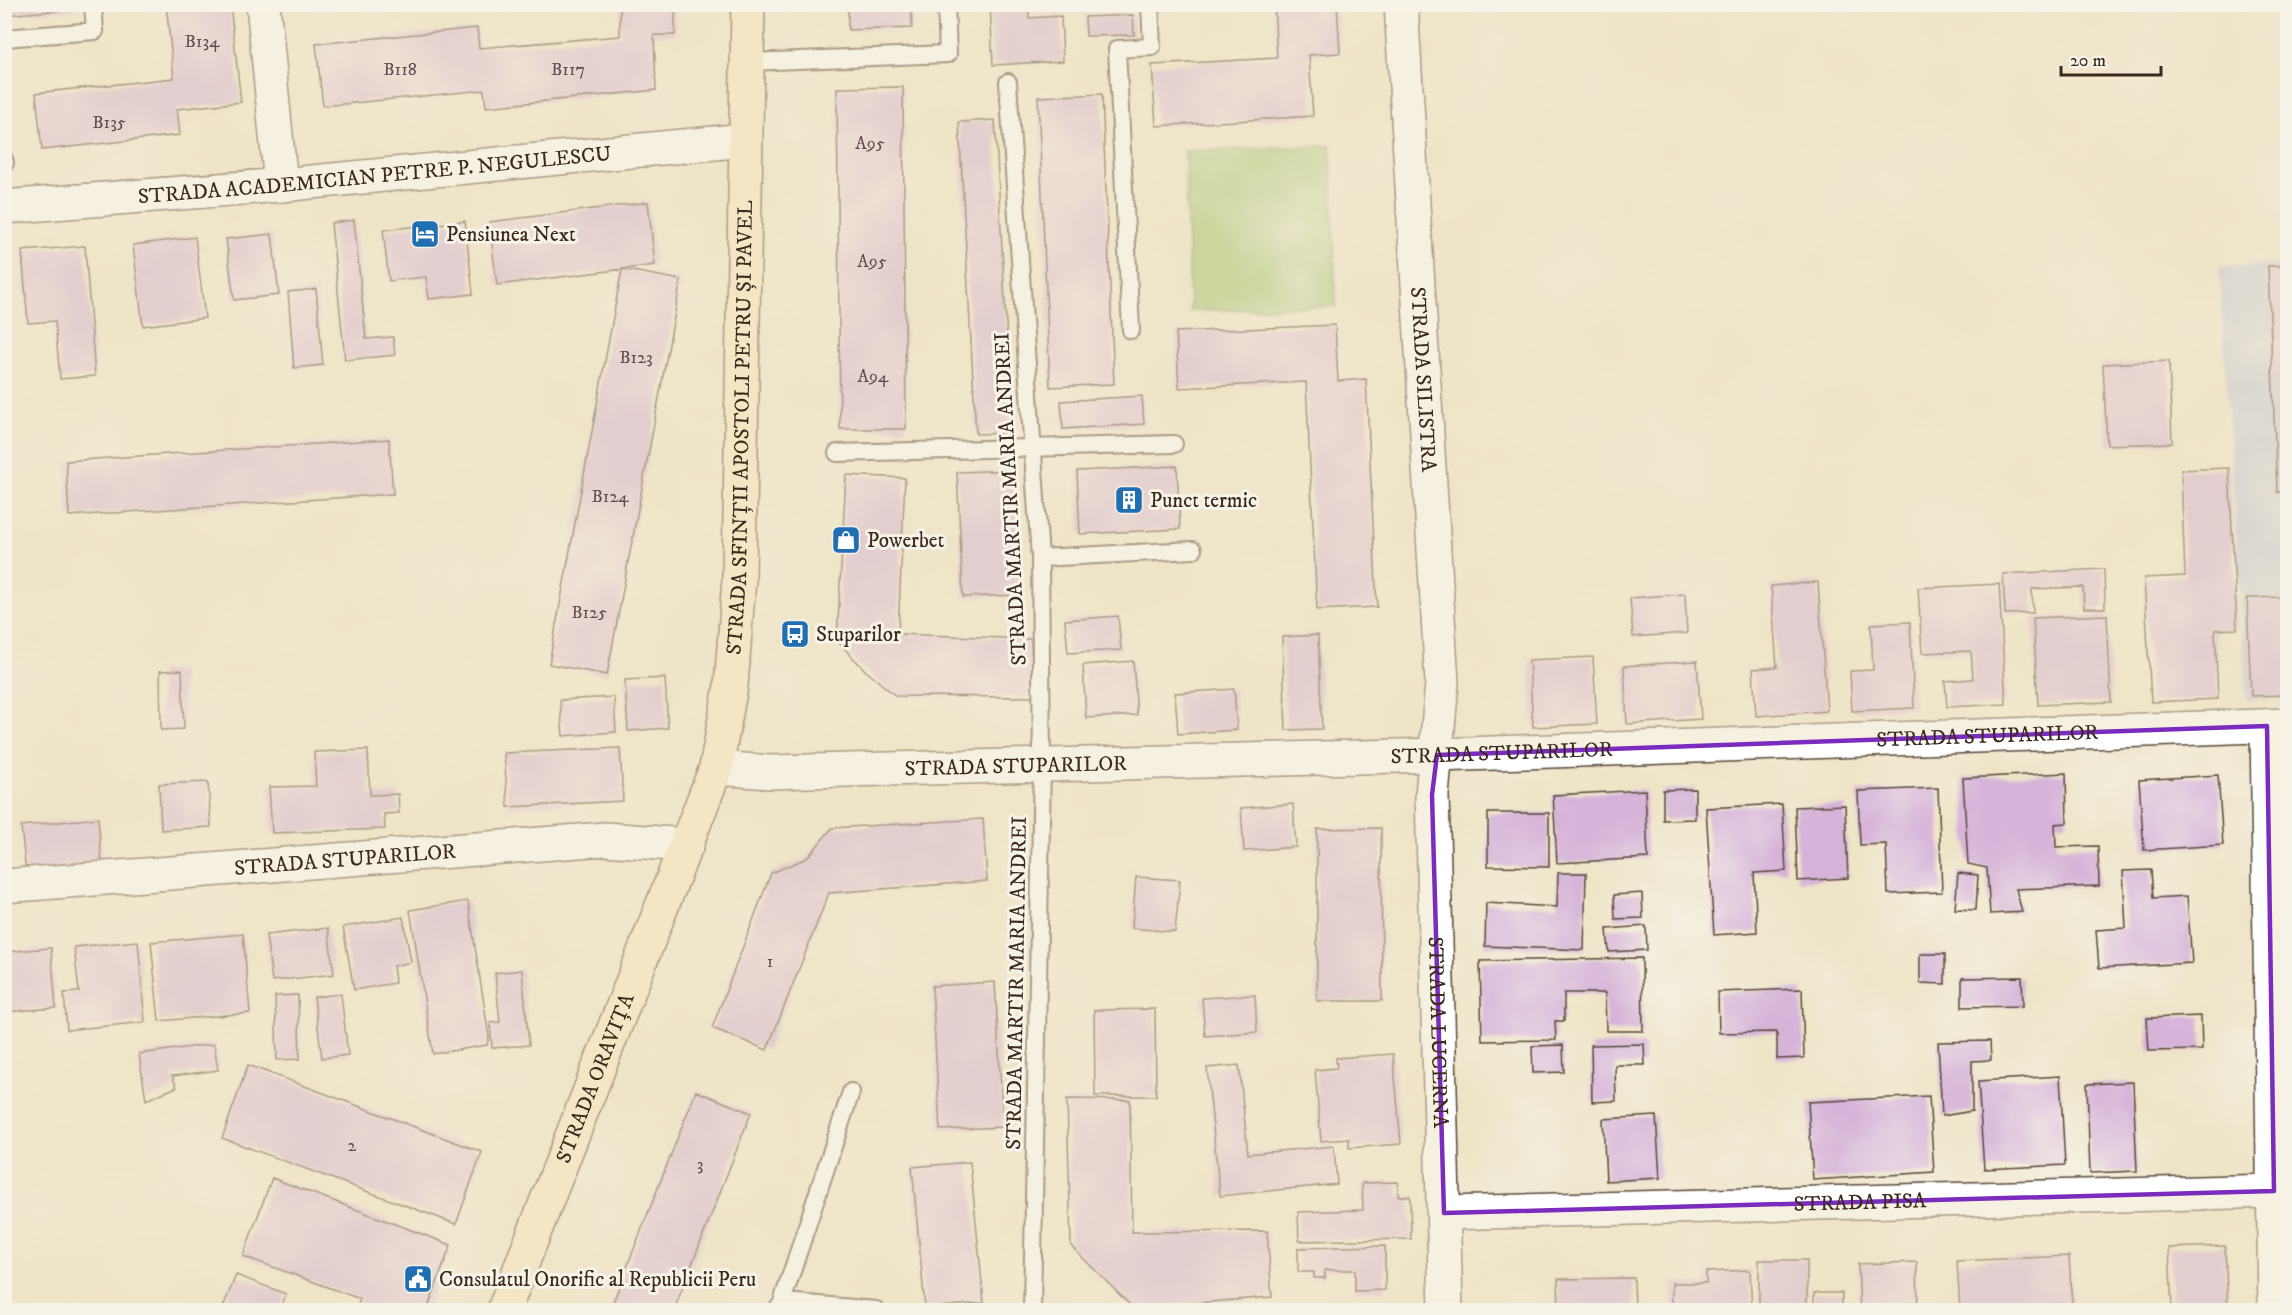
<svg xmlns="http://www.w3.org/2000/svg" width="2292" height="1315" font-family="'IM FELL DW Pica',serif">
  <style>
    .industrial { fill: #bec3dd }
    .green { fill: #9fc46e; stroke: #6d7746; stroke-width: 1.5 }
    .building { fill: #d6b3d9 }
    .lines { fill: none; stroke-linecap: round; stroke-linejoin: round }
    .service-casing { stroke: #564637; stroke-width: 20 }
    .minor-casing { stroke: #564637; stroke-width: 36 }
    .secondary-casing { stroke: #564637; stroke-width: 36 }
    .service { stroke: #fff; stroke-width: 16 }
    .minor { stroke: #fff; stroke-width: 33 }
    .secondary { stroke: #f7e8c3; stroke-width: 33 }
    .marked { fill: none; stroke: #7b2cbf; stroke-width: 4.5; stroke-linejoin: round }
    .labels { text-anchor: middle; stroke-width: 6; stroke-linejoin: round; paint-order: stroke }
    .number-label { font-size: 18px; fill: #624c4d }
    .street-label { font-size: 21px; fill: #3b2a1e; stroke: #f7f3e8 }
    .poi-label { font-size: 21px; fill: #3b2a1e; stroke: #f7f3e8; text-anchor: start }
  </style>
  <rect width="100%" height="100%" fill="#f7f3e8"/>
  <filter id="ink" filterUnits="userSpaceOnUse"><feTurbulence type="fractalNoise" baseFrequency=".0167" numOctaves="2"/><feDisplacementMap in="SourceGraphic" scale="12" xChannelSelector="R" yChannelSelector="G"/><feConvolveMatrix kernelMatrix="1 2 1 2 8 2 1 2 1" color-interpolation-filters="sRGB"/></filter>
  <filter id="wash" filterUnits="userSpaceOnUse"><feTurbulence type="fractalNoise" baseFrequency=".008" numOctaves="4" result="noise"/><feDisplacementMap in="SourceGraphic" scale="24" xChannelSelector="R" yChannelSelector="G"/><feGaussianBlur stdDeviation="1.35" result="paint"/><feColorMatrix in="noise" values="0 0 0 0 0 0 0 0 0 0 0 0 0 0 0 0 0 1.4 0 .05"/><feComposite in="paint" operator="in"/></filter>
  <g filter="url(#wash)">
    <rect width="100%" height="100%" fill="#eee4c7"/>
    <!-- industrial -->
    <path class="industrial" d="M 2287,263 L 2287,697 L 2247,700 L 2219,267 Z"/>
    <!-- green -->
    <path class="green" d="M 1331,146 L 1336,306 L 1190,311 L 1185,151 Z"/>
    <g id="blocks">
      <!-- building -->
      <path class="building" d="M 4,4 L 77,4 L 77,9 L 4,15 Z
        M 166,4 L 230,4 L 241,102 L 177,109 L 180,135 L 42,150 L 36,93 L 174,78 Z
        M 620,4 L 675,4 L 675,35 L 654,35 L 656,90 L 486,107 L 484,90 L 323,106 L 316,44 L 477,28 L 479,48 L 620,36 Z
        M 848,4 L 911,4 L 912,28 L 848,30 Z
        M 990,4 L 1029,4 L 1029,18 L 1061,16 L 1063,61 L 993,65 Z
        M 1274,4 L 1337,4 L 1340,53 L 1309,55 L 1313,116 L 1156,126 L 1152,65 L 1277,58 Z
        M 1133,15 L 1134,35 L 1086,36 L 1085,17 Z
        M 903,87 L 906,429 L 840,429 L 837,88 Z
        M 1102,94 L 1114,384 L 1050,387 L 1038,97 Z
        M 995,120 L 1012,433 L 976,434 L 959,122 Z
        M 648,202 L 655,265 L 497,285 L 489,222 Z
        M 354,220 L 366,339 L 393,337 L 395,355 L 345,360 L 331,223 Z
        M 465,221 L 473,294 L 429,299 L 426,277 L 389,281 L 383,230 Z
        M 272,234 L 279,295 L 234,300 L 226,239 Z
        M 195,237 L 205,318 L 143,326 L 133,245 Z
        M 85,246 L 95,376 L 60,379 L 55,321 L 28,323 L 22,251 Z
        M 2268,266 L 2288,266 L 2288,492 L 2277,492 Z
        M 622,269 L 681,280 L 607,675 L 549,664 Z
        M 316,289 L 323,365 L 294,368 L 288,292 Z
        M 1335,325 L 1338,381 L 1366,379 L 1377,607 L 1317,610 L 1306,382 L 1179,388 L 1176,332 Z
        M 2169,361 L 2172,443 L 2107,445 L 2103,364 Z
        M 1142,396 L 1144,424 L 1063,429 L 1061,401 Z
        M 389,439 L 393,494 L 69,516 L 66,461 Z
        M 1177,466 L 1180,529 L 1080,534 L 1077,471 Z
        M 2229,468 L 2237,629 L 2215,630 L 2218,699 L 2151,702 L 2144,578 L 2185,576 L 2181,470 Z
        M 1016,470 L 1023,595 L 963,597 L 957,472 Z
        M 846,475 L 905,478 L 898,634 L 1031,639 L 1033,697 L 896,696 L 866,671 L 837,641 Z
        M 2104,569 L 2105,608 L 2084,608 L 2083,587 L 2032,589 L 2033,613 L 2005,614 L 2003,574 Z
        M 1818,582 L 1827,711 L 1756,716 L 1753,669 L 1777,667 L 1771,586 Z
        M 1999,584 L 2006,704 L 1947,707 L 1945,681 L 1973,679 L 1971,651 L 1922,653 L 1918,588 Z
        M 1685,594 L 1687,633 L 1633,637 L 1630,598 Z
        M 2288,597 L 2288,695 L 2251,696 L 2247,598 Z
        M 2107,615 L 2111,702 L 2038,705 L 2033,618 Z
        M 1118,616 L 1121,650 L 1068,653 L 1065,620 Z
        M 1910,622 L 1914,708 L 1852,711 L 1850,671 L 1873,670 L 1871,624 Z
        M 1318,635 L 1322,729 L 1286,730 L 1282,637 Z
        M 1593,657 L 1597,724 L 1533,727 L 1529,660 Z
        M 1133,661 L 1137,715 L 1086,718 L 1083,665 Z
        M 1697,661 L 1701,719 L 1627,724 L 1624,666 Z
        M 182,670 L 184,729 L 161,730 L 160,671 Z
        M 665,678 L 668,728 L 628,731 L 625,680 Z
        M 1234,689 L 1237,730 L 1178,734 L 1175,693 Z
        M 614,697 L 616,732 L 563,736 L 560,700 Z
        M 620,748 L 623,801 L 508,807 L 504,753 Z
        M 368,750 L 370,795 L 398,794 L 399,813 L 384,814 L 385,829 L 272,833 L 269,787 L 316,786 L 314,752 Z
        M 2066,773 L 2067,823 L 2055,824 L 2056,847 L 2098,846 L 2099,886 L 2016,889 L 2022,912 L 1990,914 L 1987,868 L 1968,864 L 1963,778 Z
        M 2218,775 L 2223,845 L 2144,850 L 2139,780 Z
        M 208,782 L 211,827 L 161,830 L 159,784 Z
        M 1938,788 L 1942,892 L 1888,894 L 1886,844 L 1860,845 L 1858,791 Z
        M 1695,789 L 1695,819 L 1663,820 L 1663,790 Z
        M 1645,790 L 1648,858 L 1557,863 L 1553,795 Z
        M 1293,804 L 1296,847 L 1244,851 L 1241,808 Z
        M 1782,804 L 1786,871 L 1754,873 L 1757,932 L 1714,935 L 1706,808 Z
        M 1845,805 L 1848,878 L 1798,881 L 1795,807 Z
        M 1488,813 L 1549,813 L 1549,867 L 1488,866 Z
        M 98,818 L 102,865 L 26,873 L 21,826 Z
        M 983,819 L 987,881 L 829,893 L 767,1050 L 712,1028 L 771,873 L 807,858 L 832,828 Z
        M 1381,828 L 1382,1001 L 1317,1001 L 1317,829 Z
        M 2151,870 L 2153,898 L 2187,896 L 2192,963 L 2099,968 L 2096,930 L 2126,928 L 2123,871 Z
        M 1558,873 L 1586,873 L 1584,950 L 1485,946 L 1486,903 L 1557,907 Z
        M 1958,873 L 1978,875 L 1976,910 L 1955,909 Z
        M 1136,877 L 1180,880 L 1175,932 L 1132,928 Z
        M 1642,893 L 1643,918 L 1615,919 L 1614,895 Z
        M 468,901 L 489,1037 L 487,1045 L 433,1054 L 410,910 Z
        M 403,917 L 411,962 L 393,966 L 395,983 L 354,990 L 343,927 Z
        M 1646,926 L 1647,950 L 1609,952 L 1607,929 Z
        M 328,928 L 334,974 L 272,981 L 266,935 Z
        M 243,934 L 250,1013 L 159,1021 L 151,942 Z
        M 138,941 L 145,1022 L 67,1030 L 64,993 L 79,992 L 74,947 Z
        M 51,948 L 56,1008 L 4,1012 L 4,952 Z
        M 1920,954 L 1945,954 L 1945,984 L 1920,983 Z
        M 1642,958 L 1643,1031 L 1606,1031 L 1605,993 L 1564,993 L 1564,1021 L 1555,1021 L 1556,1040 L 1482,1041 L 1480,961 Z
        M 522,970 L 529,1045 L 492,1048 L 490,1023 L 500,1022 L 495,973 Z
        M 2022,977 L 2023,1006 L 1962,1007 L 1962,978 Z
        M 995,982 L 1003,1127 L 940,1130 L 932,986 Z
        M 1802,989 L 1804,1058 L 1777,1059 L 1777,1032 L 1719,1033 L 1718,992 Z
        M 341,994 L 348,1055 L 322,1058 L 314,997 Z
        M 298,995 L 300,1059 L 277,1060 L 275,996 Z
        M 1255,995 L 1257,1032 L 1205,1036 L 1202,998 Z
        M 1155,1009 L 1156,1096 L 1095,1096 L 1094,1010 Z
        M 2201,1016 L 2202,1050 L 2149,1051 L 2147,1018 Z
        M 1990,1041 L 1991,1060 L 1972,1061 L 1972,1111 L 1942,1116 L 1938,1042 Z
        M 214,1044 L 218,1070 L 172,1076 L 177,1087 L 146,1100 L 139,1054 Z
        M 1644,1044 L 1645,1065 L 1615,1065 L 1616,1101 L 1592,1102 L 1591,1045 Z
        M 1563,1045 L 1564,1072 L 1533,1073 L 1532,1046 Z
        M 1393,1054 L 1401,1144 L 1349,1148 L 1349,1139 L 1321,1141 L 1315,1070 L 1337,1068 L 1336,1058 Z
        M 248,1065 L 482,1152 L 456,1224 L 222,1138 Z
        M 1239,1065 L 1248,1154 L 1334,1146 L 1337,1184 L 1220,1196 L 1207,1068 Z
        M 2060,1076 L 2065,1165 L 1984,1169 L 1978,1081 Z
        M 2133,1082 L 2137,1171 L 2090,1173 L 2087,1084 Z
        M 696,1091 L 751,1113 L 674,1310 L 610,1310 Z
        M 1929,1096 L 1934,1172 L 1813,1180 L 1808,1102 Z
        M 1067,1099 L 1130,1100 L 1132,1232 L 1267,1231 L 1272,1297 L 1133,1308 L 1071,1246 Z
        M 1656,1116 L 1660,1178 L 1606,1181 L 1603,1119 Z
        M 970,1162 L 984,1303 L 925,1308 L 912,1167 Z
        M 272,1178 L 451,1245 L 427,1310 L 356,1310 L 360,1299 L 243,1256 Z
        M 1398,1182 L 1398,1196 L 1410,1196 L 1411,1239 L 1299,1241 L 1298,1212 L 1363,1210 L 1362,1183 Z
        M 1385,1246 L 1385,1290 L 1355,1291 L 1355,1270 L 1325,1270 L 1325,1278 L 1314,1278 L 1314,1272 L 1298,1272 L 1298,1248 Z
        M 2225,1246 L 2228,1310 L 2172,1310 L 2169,1248 Z
        M 2069,1256 L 2072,1304 L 2052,1304 L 2052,1310 L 2005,1310 L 2005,1308 L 1960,1310 L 1957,1261 Z
        M 1759,1260 L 1807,1260 L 1807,1310 L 1759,1310 Z
        M 1917,1262 L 1918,1310 L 1860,1310 L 1858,1264 Z
        M 1750,1270 L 1752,1310 L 1672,1310 L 1672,1283 L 1706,1283 L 1706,1272 Z
        M 236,1275 L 286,1294 L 280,1310 L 222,1310 Z
        M 1634,1278 L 1635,1310 L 1559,1310 L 1558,1279 Z
        M 1814,1293 L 1842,1293 L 1842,1310 L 1814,1310 Z"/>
    </g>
  </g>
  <g filter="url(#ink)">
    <use href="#blocks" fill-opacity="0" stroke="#564637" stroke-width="1.5"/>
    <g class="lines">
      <!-- service casing -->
      <g class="service-casing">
        <path id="service" d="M 4,38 L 95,31 L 93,4
          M 747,62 L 948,54 L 946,4
          M 1008,82 L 1040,558 L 1042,764 L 1032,1310
          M 4,159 L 5,163
          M 1131,330 L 1117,49 L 1152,47 L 1150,4
          M 837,453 L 1174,444
          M 1040,558 L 1193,550
          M 781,1305 L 851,1092
          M 776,1310 L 781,1305 L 796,1303 L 876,1310"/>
      </g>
      <!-- minor casing -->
      <g class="minor-casing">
        <g id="minor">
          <path d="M 263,4 L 281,185"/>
          <path id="s1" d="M 1401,4 L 1442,683 L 1432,795 L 1446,1310"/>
          <path id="s2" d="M 4,207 L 281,185 L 745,140"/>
          <path d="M 2267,726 L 2275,1310"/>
          <path id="s3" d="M 716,768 L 770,772 L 1437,755 L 2288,725"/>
          <path id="s4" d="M 4,886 L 605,839 L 687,845"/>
          <path id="s5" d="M 1444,1213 L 2274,1191"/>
        </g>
      </g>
      <!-- secondary casing -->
      <g class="secondary-casing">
        <g id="secondary">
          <path id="s6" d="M 504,1310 L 716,768 L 731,686 L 739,579 L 748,4"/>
        </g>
      </g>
      <!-- service -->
      <use href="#service" class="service"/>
      <!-- minor -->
      <use href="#minor" class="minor"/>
      <!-- secondary -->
      <use href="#secondary" class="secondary"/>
    </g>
  </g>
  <!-- marked area -->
  <path d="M0 0H2292V1315H0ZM 2267,726 L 2274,1191 L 1444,1213 L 1432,795 L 1437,755 Z" fill="#eee4c7" fill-opacity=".55" fill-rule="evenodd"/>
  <path class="marked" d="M 2267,726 L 2274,1191 L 1444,1213 L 1432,795 L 1437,755 Z"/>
  <!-- icons -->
  <defs>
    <g id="hotel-square" transform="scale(1.5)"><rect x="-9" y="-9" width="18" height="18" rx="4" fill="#1f6fb2" stroke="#f7f3e8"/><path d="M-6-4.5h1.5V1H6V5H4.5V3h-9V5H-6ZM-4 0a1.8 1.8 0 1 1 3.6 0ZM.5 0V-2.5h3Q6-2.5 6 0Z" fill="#fff"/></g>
    <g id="building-square" transform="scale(1.5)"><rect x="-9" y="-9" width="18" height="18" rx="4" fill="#1f6fb2" stroke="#f7f3e8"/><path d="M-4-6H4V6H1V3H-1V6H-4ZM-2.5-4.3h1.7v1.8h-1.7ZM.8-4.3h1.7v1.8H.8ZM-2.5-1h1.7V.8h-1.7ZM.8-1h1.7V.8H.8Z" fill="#fff"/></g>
    <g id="shop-square" transform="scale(1.5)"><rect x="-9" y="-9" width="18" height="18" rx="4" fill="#1f6fb2" stroke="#f7f3e8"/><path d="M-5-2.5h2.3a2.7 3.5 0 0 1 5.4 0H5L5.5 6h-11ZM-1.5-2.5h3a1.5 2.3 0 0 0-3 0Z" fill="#fff"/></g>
    <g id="bus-square" transform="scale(1.5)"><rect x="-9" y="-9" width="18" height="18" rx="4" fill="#1f6fb2" stroke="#f7f3e8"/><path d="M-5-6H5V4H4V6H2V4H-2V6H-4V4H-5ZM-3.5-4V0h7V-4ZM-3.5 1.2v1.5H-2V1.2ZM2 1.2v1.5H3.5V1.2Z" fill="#fff"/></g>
    <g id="civic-square" transform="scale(1.5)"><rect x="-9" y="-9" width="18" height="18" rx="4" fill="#1f6fb2" stroke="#f7f3e8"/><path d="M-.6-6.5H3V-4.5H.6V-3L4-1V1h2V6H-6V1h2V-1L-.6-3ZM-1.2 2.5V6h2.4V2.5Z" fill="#fff"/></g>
  </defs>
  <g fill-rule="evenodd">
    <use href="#hotel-square" x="425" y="234"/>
    <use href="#building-square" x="1129" y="500"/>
    <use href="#shop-square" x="846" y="540"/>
    <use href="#bus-square" x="795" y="634"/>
    <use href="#civic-square" x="418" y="1279"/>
  </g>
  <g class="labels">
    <!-- number labels -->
    <g class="number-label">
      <text x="202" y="47">B134</text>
      <text x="400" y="75">B118</text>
      <text x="568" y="75">B117</text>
      <text x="109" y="128">B135</text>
      <text x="870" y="149">A95</text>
      <text x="872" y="267">A95</text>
      <text x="636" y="363">B123</text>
      <text x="873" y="382">A94</text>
      <text x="610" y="502">B124</text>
      <text x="589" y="618">B125</text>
      <text x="770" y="967">1</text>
      <text x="352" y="1151">2</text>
      <text x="700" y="1170">3</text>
    </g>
    <!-- street labels -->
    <g class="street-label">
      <text dy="7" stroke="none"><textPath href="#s2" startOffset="372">STRADA ACADEMICIAN PETRE P. NEGULESCU</textPath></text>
      <text dy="7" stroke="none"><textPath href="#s1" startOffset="376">STRADA SILISTRA</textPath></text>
      <text dy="7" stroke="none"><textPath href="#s6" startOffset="924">STRADA SFINȚII APOSTOLI PETRU ȘI PAVEL</textPath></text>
      <text transform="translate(1010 499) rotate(-93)" y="7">STRADA MARTIR MARIA ANDREI</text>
      <text dy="7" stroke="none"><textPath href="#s3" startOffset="1272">STRADA STUPARILOR</textPath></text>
      <text dy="7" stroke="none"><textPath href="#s3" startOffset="786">STRADA STUPARILOR</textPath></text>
      <text dy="7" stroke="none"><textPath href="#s3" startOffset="300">STRADA STUPARILOR</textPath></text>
      <text dy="7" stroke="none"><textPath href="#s4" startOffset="342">STRADA STUPARILOR</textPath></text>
      <text transform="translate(1016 983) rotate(-89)" y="7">STRADA MARTIR MARIA ANDREI</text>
      <text dy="7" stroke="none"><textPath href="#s1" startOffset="1030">STRADA LUCERNA</textPath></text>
      <text dy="7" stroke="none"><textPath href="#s6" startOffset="249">STRADA ORAVIȚA</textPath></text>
      <text dy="7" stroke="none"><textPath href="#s5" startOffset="416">STRADA PISA</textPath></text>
    </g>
    <!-- poi labels -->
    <g class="poi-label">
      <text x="446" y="241">Pensiunea Next</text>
      <text x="1150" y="507">Punct termic</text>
      <text x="867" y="547">Powerbet</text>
      <text x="816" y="641">Stuparilor</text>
      <text x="439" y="1286">Consulatul Onorific al Republicii Peru</text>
    </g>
  </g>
  <!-- margin -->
  <rect width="2292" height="1315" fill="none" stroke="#f7f3e8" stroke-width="24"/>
  <!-- scale -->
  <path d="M2061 66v9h100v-9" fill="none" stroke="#3b2a1e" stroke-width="3"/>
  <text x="2070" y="66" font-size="18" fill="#3b2a1e" stroke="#f7f3e8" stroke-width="4.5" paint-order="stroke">20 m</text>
</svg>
